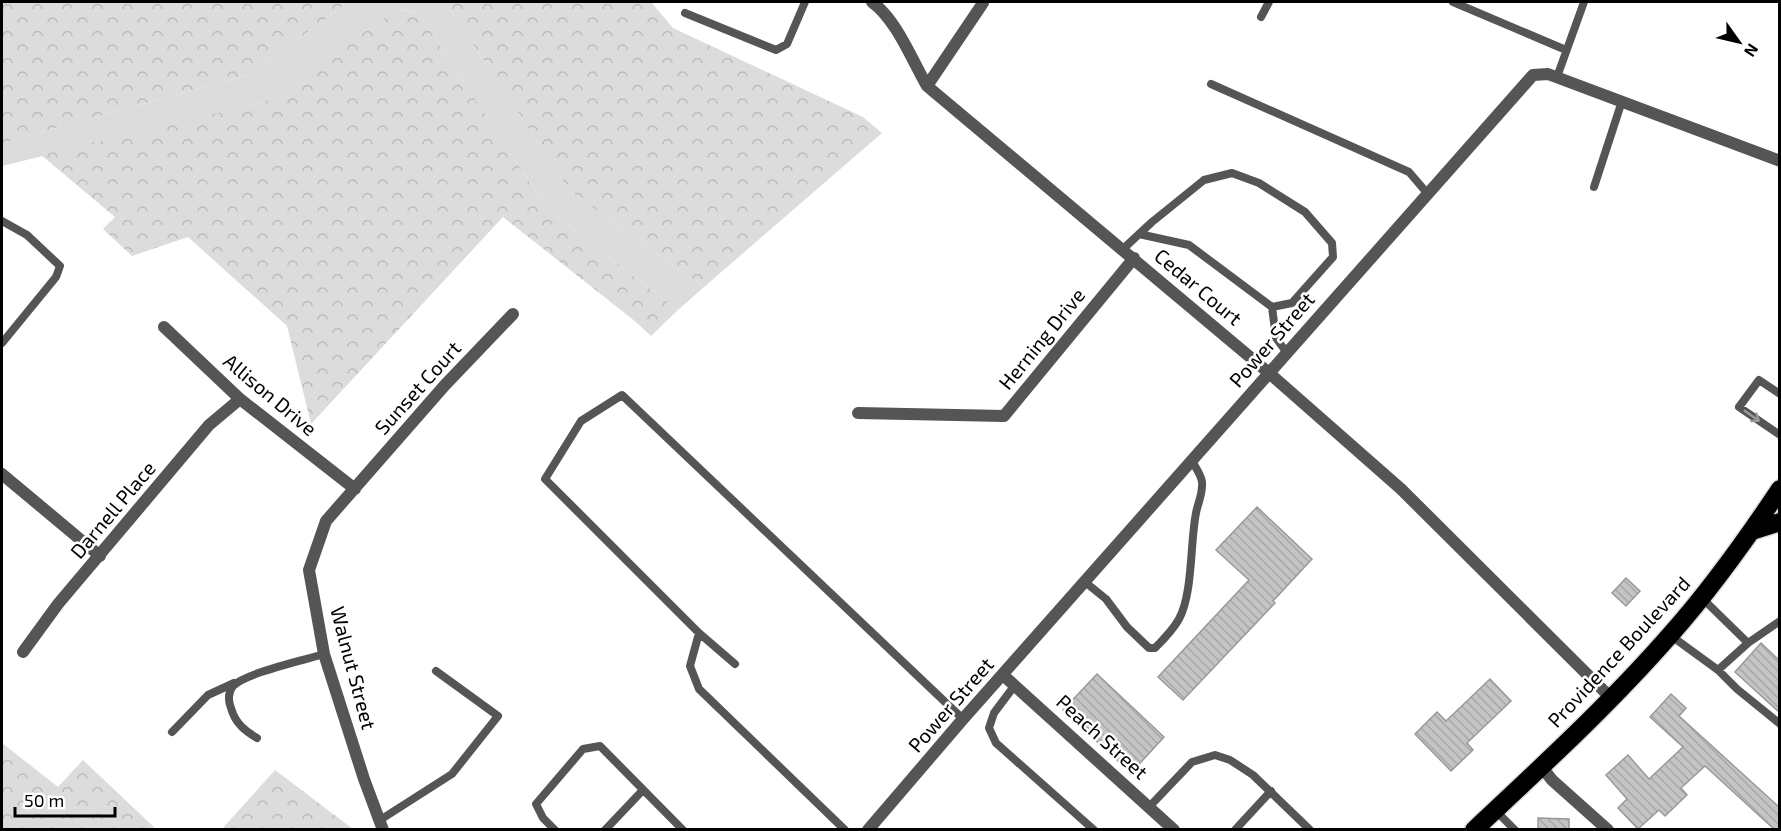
<svg xmlns="http://www.w3.org/2000/svg" width="1781" height="831" font-family="'Exo 2',sans-serif">
  <style>
    .grass { fill: #dcdcdc }
    .forest { fill: url(#forest-crowns) }
    .building { fill: url(#building-back-hatch); stroke: #999; stroke-width: 1.5 }
    .lines { fill: none; stroke-linecap: round; stroke-linejoin: round }
    .highway-casing { stroke: #dbdbdb; stroke-width: 21 }
    .lane { stroke: #555; stroke-width: 8 }
    .street { stroke: #555; stroke-width: 12 }
    .highway { stroke: #000; stroke-width: 18 }
    .oneway { stroke: #999 }
    .labels { text-anchor: middle; stroke-width: 5; stroke-linejoin: round; paint-order: stroke }
    .street-label { font-size: 20px; fill: #000; stroke: #fff }
  </style>
  <defs>
    <pattern id="forest-crowns" width="20" height="18" patternUnits="userSpaceOnUse" patternTransform="scale(1.5)"><rect width="20" height="18" fill="#dcdcdc"/><path d="M2 6a3 3 0 1 1 6 0M12 15a3 3 0 1 1 6 0" fill="none" stroke="#bbb"/></pattern>
    <pattern id="building-back-hatch" width="6" height="6" patternUnits="userSpaceOnUse" patternTransform="scale(1.5)"><rect width="6" height="6" fill="#c4c4c4"/><path d="M-1 5l2 2M0 0l6 6M5-1l2 2" fill="none" stroke="#a7a7a7"/></pattern>
  </defs>
  <rect width="100%" height="100%" fill="#fff"/>
  <!-- grass -->
  <path class="grass" d="M 349,2 L 445,2 L 570,191 L 704,287 L 678,310 L 548,210 L 419,14 L 399,9 L 264,102 L 2,166 L 2,143 L 248,75 Z"/>
  <!-- forest -->
  <path class="forest" d="M 2,2 L 349,2 L 248,75 L 2,143 Z
    M 445,2 L 651,2 L 673,28 L 863,117 L 882,133 L 704,287 L 570,191 Z
    M 398,9 L 419,14 L 548,210 L 678,310 L 651,336 L 636,322 L 503,217 L 311,424 L 287,326 L 188,237 L 132,256 L 103,229 L 115,217 L 41,155 L 264,102 Z
    M 2,743 L 58,787 L 83,760 L 156,829 L 2,829 Z
    M 275,770 L 353,829 L 222,829 Z"/>
  <!-- building -->
  <path class="building" d="M 1257,507 L 1312,559 L 1273,601 L 1275,603 L 1183,700 L 1158,677 L 1249,580 L 1216,550 Z
    M 1626,578 L 1640,591 L 1626,606 L 1612,593 Z
    M 1761,643 L 1779,660 L 1779,712 L 1735,672 Z
    M 1097,674 L 1164,737 L 1131,773 L 1063,710 Z
    M 1490,679 L 1511,701 L 1467,743 L 1473,750 L 1451,771 L 1415,734 L 1437,712 L 1446,721 Z
    M 1671,694 L 1686,708 L 1679,716 L 1779,807 L 1779,830 L 1775,830 L 1705,766 L 1681,788 L 1687,795 L 1665,816 L 1659,810 L 1638,829 L 1618,808 L 1627,799 L 1606,775 L 1628,755 L 1649,779 L 1683,747 L 1650,717 Z
    M 1538,818 L 1569,819 L 1569,830 L 1538,830 Z"/>
  <g class="lines">
    <!-- highway casing -->
    <g class="highway-casing">
      <path id="highway" d="M 1752,531 L 1780,522
        M 1474,830 C 1541,767 1610,704 1671,634 C 1711,589 1746,540 1780,489"/>
    </g>
    <!-- lane -->
    <path class="lane" d="M 1453,2 L 1566,50
      M 685,13 L 776,50 L 787,44 L 805,2
      M 1261,17 L 1269,2
      M 1557,77 L 1584,2
      M 1211,84 L 1409,172 L 1427,193
      M 1594,187 L 1622,101
      M 2,221 L 27,235 L 60,266 L 56,277 L 2,343
      M 1123,249 L 1152,222 L 1204,180 L 1232,173 L 1259,183 L 1305,212 L 1332,243 L 1333,257 L 1292,303 L 1272,307 L 1189,245 L 1139,234
      M 1272,307 L 1276,338 L 1287,353
      M 1780,394 L 1759,380 L 1739,407 L 1780,435
      M 1085,582 L 1106,599 L 1127,627 L 1149,648 L 1155,648 C 1164,639 1173,630 1179,619 C 1193,593 1190,543 1196,513 C 1198,502 1203,494 1202,482 C 1201,474 1195,467 1192,461
      M 1702,598 L 1748,643
      M 699,633 L 690,666 L 699,689 L 845,830
      M 1670,635 L 1718,670 L 1748,643 L 1780,621
      M 735,664 L 699,633 L 545,479 L 581,421 L 622,395 L 963,719
      M 1718,670 L 1737,689 L 1780,724
      M 1015,685 L 994,713 L 989,728 L 996,743 L 1094,830
      M 172,732 L 208,695 L 234,683
      M 257,738 C 245,731 235,723 231,708 C 228,701 228,692 233,686 C 245,673 305,660 324,654
      M 1149,807 L 1192,762 L 1215,755 L 1230,760 L 1253,775 L 1310,830
      M 1495,810 L 1515,830
      M 380,820 L 452,774 L 498,716 L 436,671
      M 555,830 L 543,818 L 536,804 L 583,749 L 600,746 L 683,830
      M 605,830 L 643,790
      M 1235,830 L 1271,791"/>
    <!-- street -->
    <path class="street" d="M 872,2 C 896,19 912,60 927,86 L 1269,373 L 1401,489 L 1611,698
      M 927,86 L 983,3
      M 164,327 L 240,399 L 355,489
      M 858,413 L 1004,416 L 1134,258
      M 2,474 L 100,556
      M 23,652 L 58,604 L 209,425 L 240,399
      M 1003,675 L 1174,830
      M 1541,766 L 1552,780 L 1608,830
      M 383,830 L 364,779 L 324,654 L 309,570 L 326,521 L 445,385 L 513,314
      M 868,830 L 963,719 L 1533,75 L 1548,74 L 1780,161"/>
    <!-- highway -->
    <use href="#highway" class="highway"/>
  </g>
  <!-- one-way arrows -->
  <defs><path id="oneway-shaft" d="M-6 0H5M1.5-3L5.5 0L1.5 3" fill="none" stroke-width="1.6" stroke-linecap="round" stroke-linejoin="round" transform="scale(1.5)"/></defs>
  <use class="oneway" href="#oneway-shaft" transform="translate(1752 416) rotate(35)"/>
  <g class="labels">
    <!-- street labels -->
    <g class="street-label">
      <text transform="translate(1198 287) rotate(40)" y="7">Cedar Court</text>
      <text transform="translate(1042 339) rotate(-51)" y="7">Herning Drive</text>
      <text transform="translate(1272 340) rotate(-49)" y="7">Power Street</text>
      <text transform="translate(418 388) rotate(-48)" y="7">Sunset Court</text>
      <text transform="translate(270 395) rotate(40)" y="7">Allison Drive</text>
      <text transform="translate(113 510) rotate(-50)" y="7">Darnell Place</text>
      <text transform="translate(1619 652) rotate(-47)" y="7">Providence Boulevard</text>
      <text transform="translate(353 668) rotate(75)" y="7">Walnut Street</text>
      <text transform="translate(951 705) rotate(-49)" y="7">Power Street</text>
      <text transform="translate(1102 737) rotate(42)" y="7">Peach Street</text>
    </g>
  </g>
  <!-- border -->
  <rect width="1781" height="831" fill="none" stroke="#000000" stroke-width="6"/>
  <!-- north arrow -->
  <g transform="translate(1739 42) rotate(124)" stroke="#ffffff" stroke-width="4.5" paint-order="stroke">
  <path d="M0-4.5L10 22L0 15L-10 22Z" fill="#000000"/>
  <text y="-9" font-size="16" font-weight="bold" text-anchor="middle" fill="#000000">N</text>
  </g>
  <!-- scale -->
  <path d="M15 807v9h100v-9" fill="none" stroke="#000000" stroke-width="3"/>
  <text x="24" y="807" font-size="18" fill="#000000" stroke="#ffffff" stroke-width="4.5" paint-order="stroke">50 m</text>
</svg>
